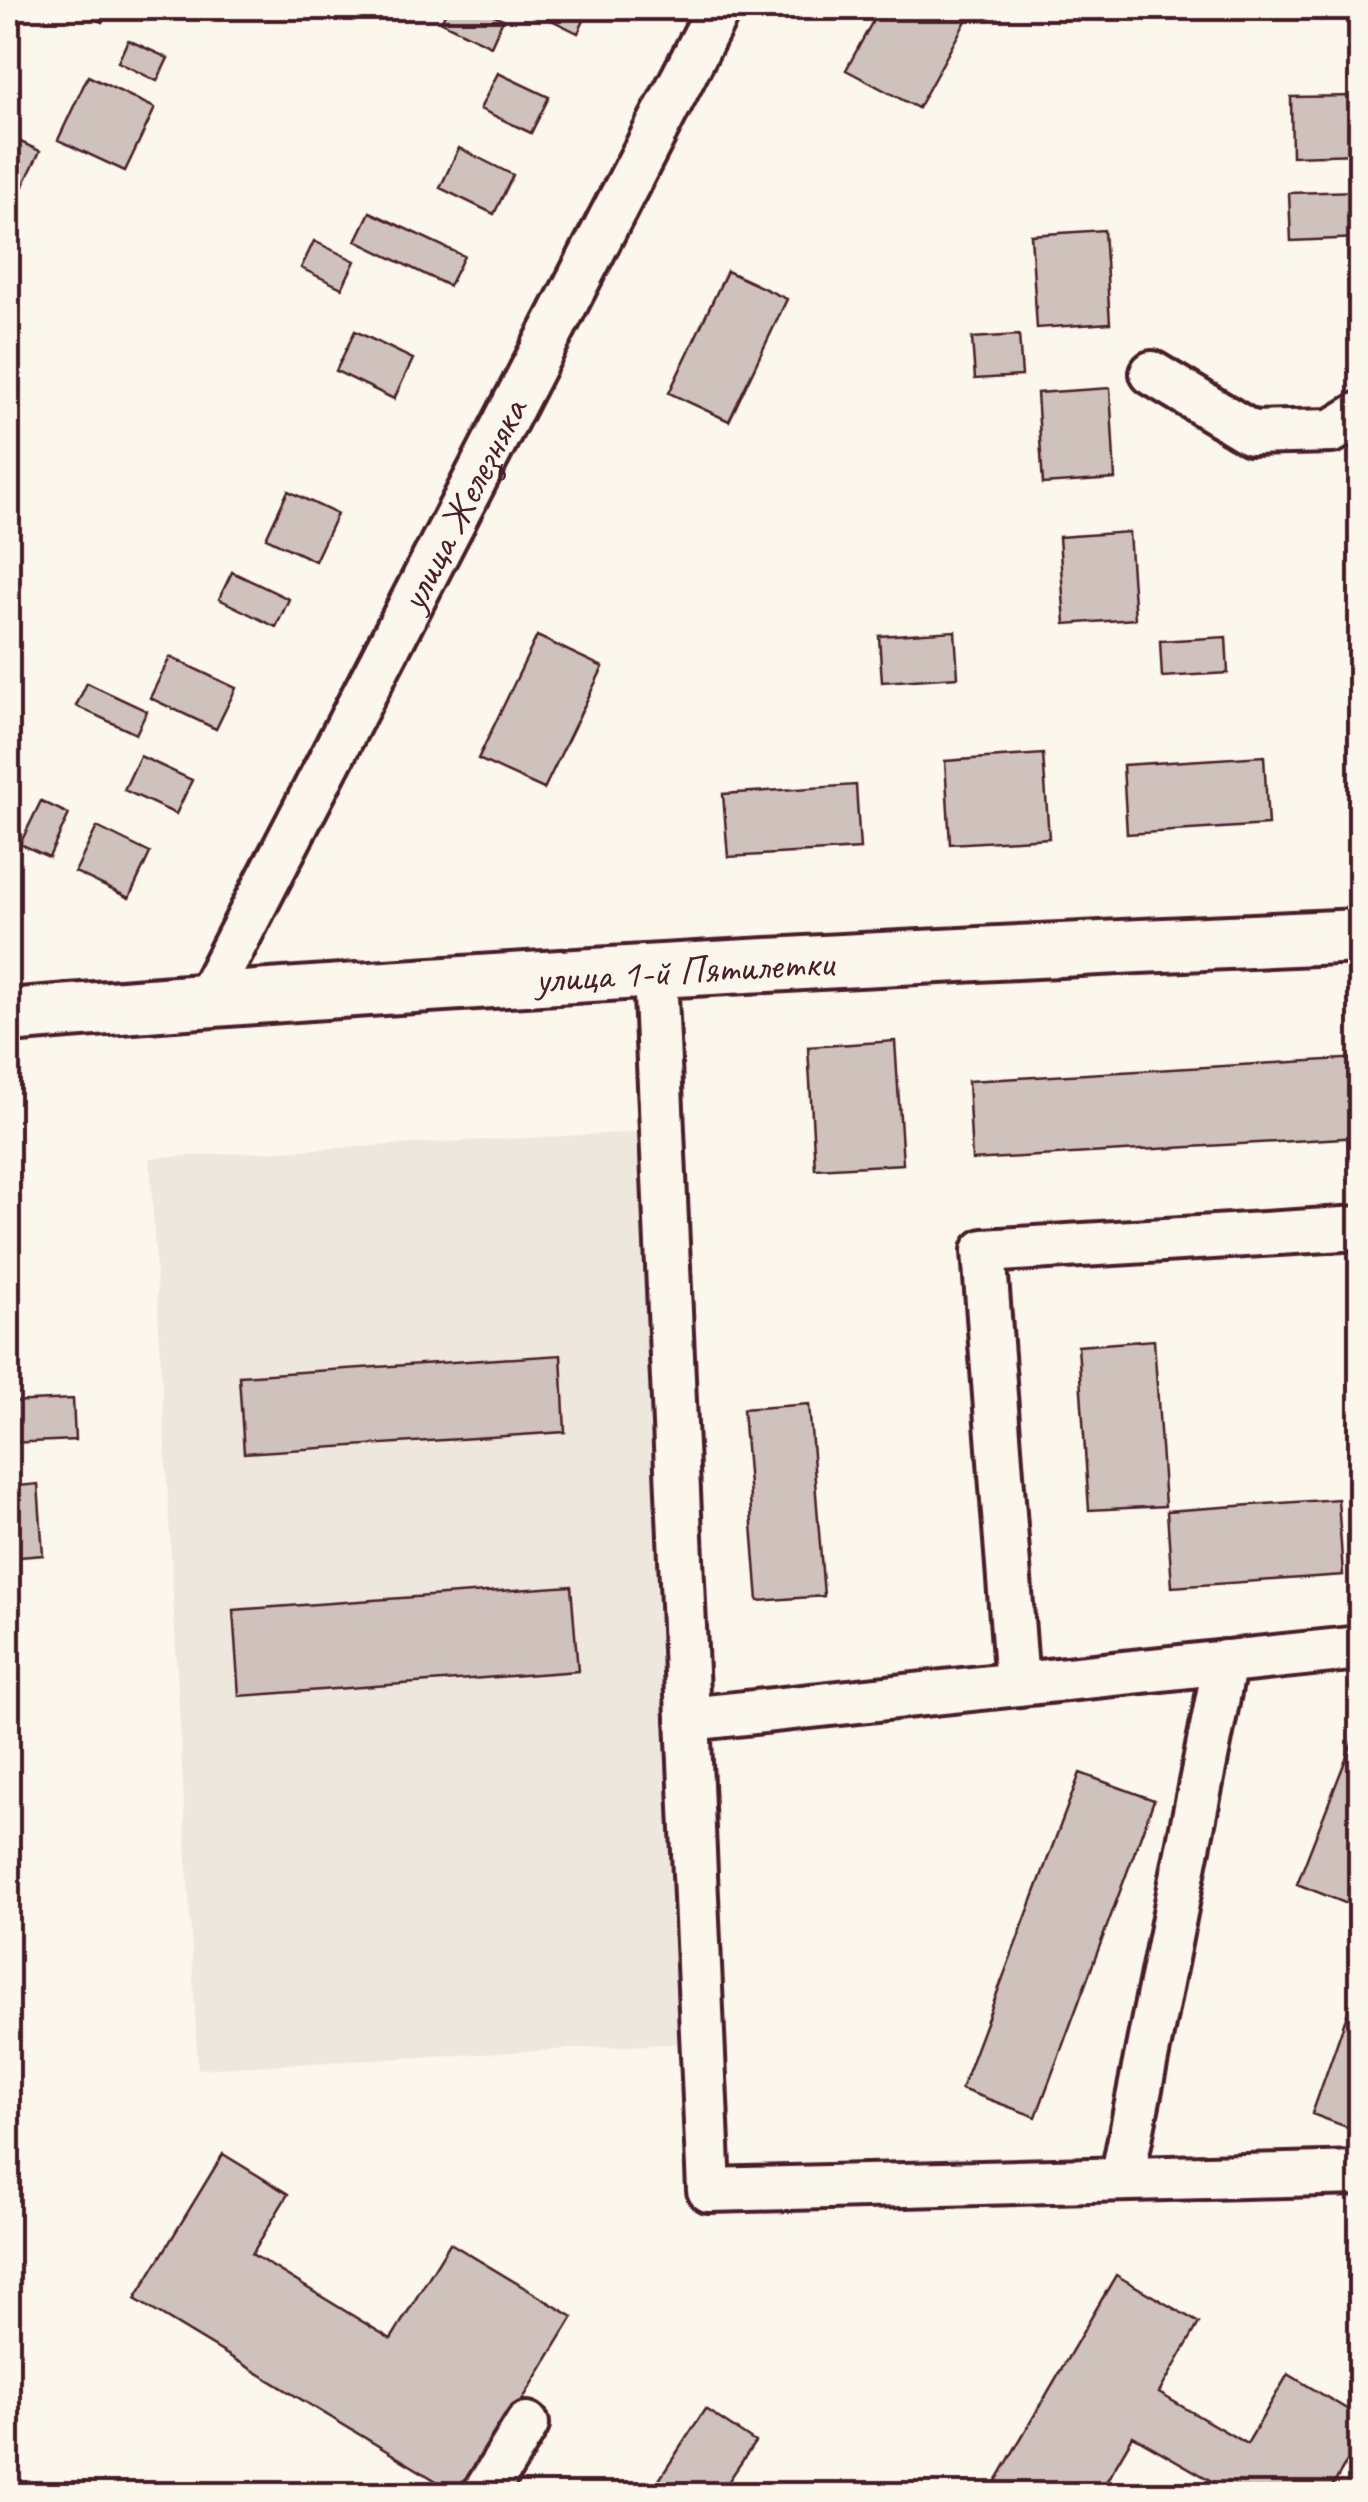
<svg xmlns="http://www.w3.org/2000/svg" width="1368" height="2502" font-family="Caveat,sans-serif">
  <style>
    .built { fill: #eee7de }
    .building { fill: #cfc2bc; stroke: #4a1f2b; stroke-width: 2.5 }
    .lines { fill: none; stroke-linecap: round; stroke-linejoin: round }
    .minor-casing { stroke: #4a1f2b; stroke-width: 50 }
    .major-casing { stroke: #4a1f2b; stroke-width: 60 }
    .minor { stroke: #fbf7ec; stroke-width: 42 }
    .major { stroke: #fbf7ec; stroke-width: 52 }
    .labels { text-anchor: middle; stroke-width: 8; stroke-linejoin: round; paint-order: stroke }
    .street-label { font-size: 40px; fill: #4a1f2b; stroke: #fbf7ec }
  </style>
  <rect width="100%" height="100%" fill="#fbf7ec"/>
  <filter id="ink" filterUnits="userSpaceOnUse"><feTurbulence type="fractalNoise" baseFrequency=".01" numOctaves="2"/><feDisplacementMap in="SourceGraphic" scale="20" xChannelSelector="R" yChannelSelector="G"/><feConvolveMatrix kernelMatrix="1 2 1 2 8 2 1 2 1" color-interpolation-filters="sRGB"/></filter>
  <g filter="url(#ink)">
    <!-- built -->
    <path class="built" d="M 659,1131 L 706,2042 L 198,2069 L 150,1158 Z"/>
    <!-- building -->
    <path class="building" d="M 72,8 L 109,8 L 102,22 Z
      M 448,8 L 479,8 L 503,19 L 491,46 L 441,22 Z
      M 527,8 L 590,8 L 578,33 Z
      M 880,8 L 973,8 L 918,108 L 846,70 Z
      M 128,40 L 168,58 L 157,81 L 118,62 Z
      M 498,73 L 549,97 L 531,133 L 480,109 Z
      M 88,76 L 155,108 L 125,171 L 58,140 Z
      M 1357,96 L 1359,154 L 1292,156 L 1291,97 Z
      M 8,136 L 40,151 L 22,188 L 8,181 Z
      M 459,148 L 513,175 L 494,214 L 440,188 Z
      M 1359,191 L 1360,238 L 1291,241 L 1289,193 Z
      M 370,212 L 464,256 L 449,286 L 356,241 Z
      M 1104,230 L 1110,323 L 1037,328 L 1031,235 Z
      M 314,241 L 355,261 L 342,288 L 301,268 Z
      M 727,271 L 787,299 L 729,421 L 669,393 Z
      M 355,331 L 413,359 L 394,399 L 336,371 Z
      M 1019,335 L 1022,376 L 975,379 L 972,338 Z
      M 1110,388 L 1115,479 L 1043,484 L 1037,393 Z
      M 288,491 L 337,514 L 315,561 L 266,538 Z
      M 1129,532 L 1135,619 L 1065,624 L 1059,537 Z
      M 232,572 L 289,599 L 276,627 L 219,599 Z
      M 955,631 L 958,677 L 882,682 L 879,636 Z
      M 537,636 L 603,667 L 544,789 L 478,759 Z
      M 1226,637 L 1228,673 L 1162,677 L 1160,641 Z
      M 170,657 L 236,688 L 216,729 L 150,698 Z
      M 87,683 L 147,711 L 136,734 L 76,706 Z
      M 1043,754 L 1049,838 L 950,844 L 945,761 Z
      M 140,756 L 192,780 L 176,814 L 124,790 Z
      M 1264,756 L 1268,825 L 1127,834 L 1123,765 Z
      M 856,785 L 860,849 L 728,857 L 723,794 Z
      M 41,801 L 69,814 L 49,857 L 20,844 Z
      M 97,827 L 150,853 L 129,898 L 75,872 Z
      M 895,1041 L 903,1164 L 815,1169 L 808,1047 Z
      M 1360,1058 L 1360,1137 L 972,1160 L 968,1081 Z
      M 1154,1340 L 1165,1506 L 1089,1510 L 1078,1346 Z
      M 561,1355 L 565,1432 L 244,1453 L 239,1376 Z
      M 73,1399 L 75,1440 L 8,1443 L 8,1402 Z
      M 809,1404 L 824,1596 L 758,1601 L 743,1409 Z
      M 38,1484 L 43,1555 L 8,1558 L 8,1487 Z
      M 1338,1499 L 1343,1575 L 1172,1587 L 1167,1511 Z
      M 571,1586 L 578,1671 L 239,1696 L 233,1610 Z
      M 1360,1723 L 1360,1909 L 1297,1884 Z
      M 1080,1773 L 1154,1800 L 1036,2117 L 961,2089 Z
      M 1360,1978 L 1360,2132 L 1312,2114 Z
      M 223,2154 L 288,2194 L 252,2254 L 391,2339 L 450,2243 L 573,2317 L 465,2494 L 458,2494 L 135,2299 Z
      M 1116,2275 L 1199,2323 L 1159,2393 L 1247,2444 L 1288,2374 L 1360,2417 L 1360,2439 L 1328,2494 L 1217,2494 L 1222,2487 L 1133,2436 L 1099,2494 L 1003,2494 L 992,2488 Z
      M 705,2409 L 755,2442 L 728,2482 L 748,2494 L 650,2494 Z"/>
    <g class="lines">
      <!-- minor casing -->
      <g class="minor-casing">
        <g id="minor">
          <path d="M 1152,373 L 1251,433 L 1332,431 L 1360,414"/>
          <path d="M 655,973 L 709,2190 L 1360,2173"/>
          <path id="s1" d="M 206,1000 L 719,8"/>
          <path d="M 1017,1684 L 984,1251 L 1360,1228"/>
          <path d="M 688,1719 L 1360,1648"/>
          <path d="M 1122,2179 L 1225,1662"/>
          <path d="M 484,2494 L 527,2424"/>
        </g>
      </g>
      <!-- major casing -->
      <g class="major-casing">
        <g id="major">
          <path id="s2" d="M 8,1016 C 458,979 909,956 1360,936"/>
        </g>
      </g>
      <!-- minor -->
      <use href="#minor" class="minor"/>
      <!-- major -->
      <use href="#major" class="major"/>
    </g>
  </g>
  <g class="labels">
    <!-- street labels -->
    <g class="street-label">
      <text dy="14" stroke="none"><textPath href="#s1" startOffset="558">улица Железняка</textPath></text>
      <text dy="14" stroke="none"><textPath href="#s2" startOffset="678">улица 1-й Пятилетки</textPath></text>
    </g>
  </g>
  <!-- margin -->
  <rect width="1368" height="2502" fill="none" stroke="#fbf7ec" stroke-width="40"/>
  <rect x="20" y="20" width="1328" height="2462" fill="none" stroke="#4a1f2b" stroke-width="4" filter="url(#ink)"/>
</svg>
